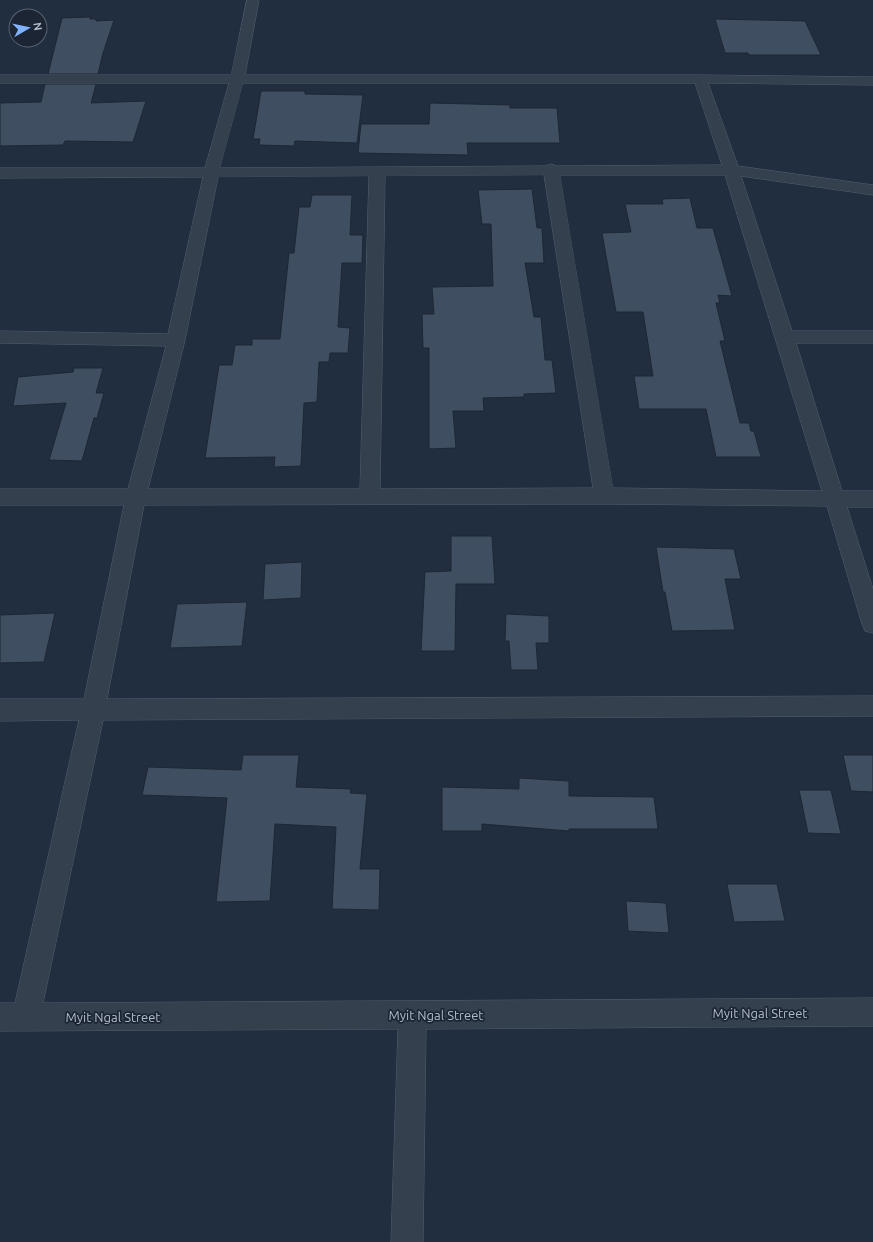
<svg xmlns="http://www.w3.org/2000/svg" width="873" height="1242" font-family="Ubuntu,sans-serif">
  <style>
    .building { fill: #404e61; stroke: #1d2735 }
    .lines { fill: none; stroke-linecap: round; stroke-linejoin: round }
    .minor-casing { stroke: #545e6d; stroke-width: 1 }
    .minor { fill: #35404f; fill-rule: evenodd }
    .labels { text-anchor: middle; stroke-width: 3.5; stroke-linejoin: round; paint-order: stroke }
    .near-street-label { font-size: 13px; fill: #b1bbca; stroke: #1b2533 }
  </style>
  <rect width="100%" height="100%" fill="#212e3f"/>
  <!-- building -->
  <path class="building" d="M 90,17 L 90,19 L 96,19 L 96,21 L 114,20 L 103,53 L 98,74 L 48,74 L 62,18 Z
    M 715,19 L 805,21 L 821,55 L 749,55 L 748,53 L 725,53 Z
    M 45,84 L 96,84 L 91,103 L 146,101 L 133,142 L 65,141 L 63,145 L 0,146 L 0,103 L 41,102 Z
    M 261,91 L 305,91 L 305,94 L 363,95 L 357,143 L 295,141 L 294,146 L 259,145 L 260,139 L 253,139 Z
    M 430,103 L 510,105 L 510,108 L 557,108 L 560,143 L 467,143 L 468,155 L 358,153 L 361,124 L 429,124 Z
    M 532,189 L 537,228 L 542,228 L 544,263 L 525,263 L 534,317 L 541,317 L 545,360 L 552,360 L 556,393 L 524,394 L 524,397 L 483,398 L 484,411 L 453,411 L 456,448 L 429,449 L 429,348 L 423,348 L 422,314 L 434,314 L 432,287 L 493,286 L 491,224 L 482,224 L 478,190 Z
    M 312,195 L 352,195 L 350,235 L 363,235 L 362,263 L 342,263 L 338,327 L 350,328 L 348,353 L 330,353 L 329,362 L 319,362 L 317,402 L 304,403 L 301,466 L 274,467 L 275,457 L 205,458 L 219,365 L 232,365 L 235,345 L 252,345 L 252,339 L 280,339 L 289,253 L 294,253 L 299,207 L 310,207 Z
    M 690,198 L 697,228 L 713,228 L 732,296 L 718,295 L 720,303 L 716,303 L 725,341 L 720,341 L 740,423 L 749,423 L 751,431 L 754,431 L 761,457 L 716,457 L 706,409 L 639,409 L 634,376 L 653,376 L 643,312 L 616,312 L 602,233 L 631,232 L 625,204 L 663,204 L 662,199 Z
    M 74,368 L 103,368 L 96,393 L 104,393 L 97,418 L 94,418 L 82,461 L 49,460 L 66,403 L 13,406 L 18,377 L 73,372 Z
    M 451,536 L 492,536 L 495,584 L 456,584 L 455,651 L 421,651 L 425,572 L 451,571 Z
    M 656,547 L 734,549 L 741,579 L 725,579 L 735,630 L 672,631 L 665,592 L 663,592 Z
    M 302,562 L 301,598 L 263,600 L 265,564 Z
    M 247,602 L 242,646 L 170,648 L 177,604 Z
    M 55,613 L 44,662 L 0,663 L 0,615 Z
    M 506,614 L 549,616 L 549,643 L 536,643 L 538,670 L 511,670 L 509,641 L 505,641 Z
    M 243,755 L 299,755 L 296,787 L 351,789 L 350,793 L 367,794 L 360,869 L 380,869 L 379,910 L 332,909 L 336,827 L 275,824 L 270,901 L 216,902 L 227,798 L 142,795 L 148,767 L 241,770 Z
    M 843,755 L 873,755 L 873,792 L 851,791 Z
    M 519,778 L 569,781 L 569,796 L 654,797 L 658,829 L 569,829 L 569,831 L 482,824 L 482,831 L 442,831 L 442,787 L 519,789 Z
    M 799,790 L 831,790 L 841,834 L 808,833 Z
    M 727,884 L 777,884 L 785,921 L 734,922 Z
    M 626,901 L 666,903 L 669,933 L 628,931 Z"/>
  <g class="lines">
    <!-- minor casing -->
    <g class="minor-casing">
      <path id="minor" d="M 247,0 L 259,0 L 245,75 L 700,75 L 873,77 L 873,85 L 708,83 L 738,166 L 873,185 L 873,195 L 741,176 L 792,331 L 873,331 L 873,343 L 796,343 L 842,491 L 873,491 L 873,507 L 847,507 L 873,589 L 873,633 L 865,631 L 862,624 L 827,506 L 604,504 L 144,505 L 107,699 L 873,696 L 873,716 L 103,720 L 43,1003 L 873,998 L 873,1026 L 426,1029 L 423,1242 L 391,1242 L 398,1029 L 0,1031 L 0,1003 L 15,1003 L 79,720 L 0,721 L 0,699 L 84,699 L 124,505 L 0,505 L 0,489 L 128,489 L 166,346 L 0,343 L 0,331 L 168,334 L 203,177 L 0,178 L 0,168 L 205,168 L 229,83 L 0,83 L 0,75 L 231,75 ZM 243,83 L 695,83 L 722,165 L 557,166 L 551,164 L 545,166 L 220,168 ZM 544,175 L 593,488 L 380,489 L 385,176 ZM 560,175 L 725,175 L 822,491 L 613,488 ZM 369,176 L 360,489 L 148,489 L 185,340 L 218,177 Z"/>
    </g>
    <!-- minor -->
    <use href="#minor" class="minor"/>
  </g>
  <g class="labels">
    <!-- near-street labels -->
    <g class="near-street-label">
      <text x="760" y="1018">Myit Ngal Street</text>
      <text x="436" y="1020">Myit Ngal Street</text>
      <text x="113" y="1022">Myit Ngal Street</text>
    </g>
  </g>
  <!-- north arrow -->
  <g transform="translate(28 28) rotate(81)"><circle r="19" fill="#1b2533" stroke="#57616f"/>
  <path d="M0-3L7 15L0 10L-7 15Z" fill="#81b2ff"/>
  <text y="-6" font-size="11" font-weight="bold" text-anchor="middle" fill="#b1bbca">N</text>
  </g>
</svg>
